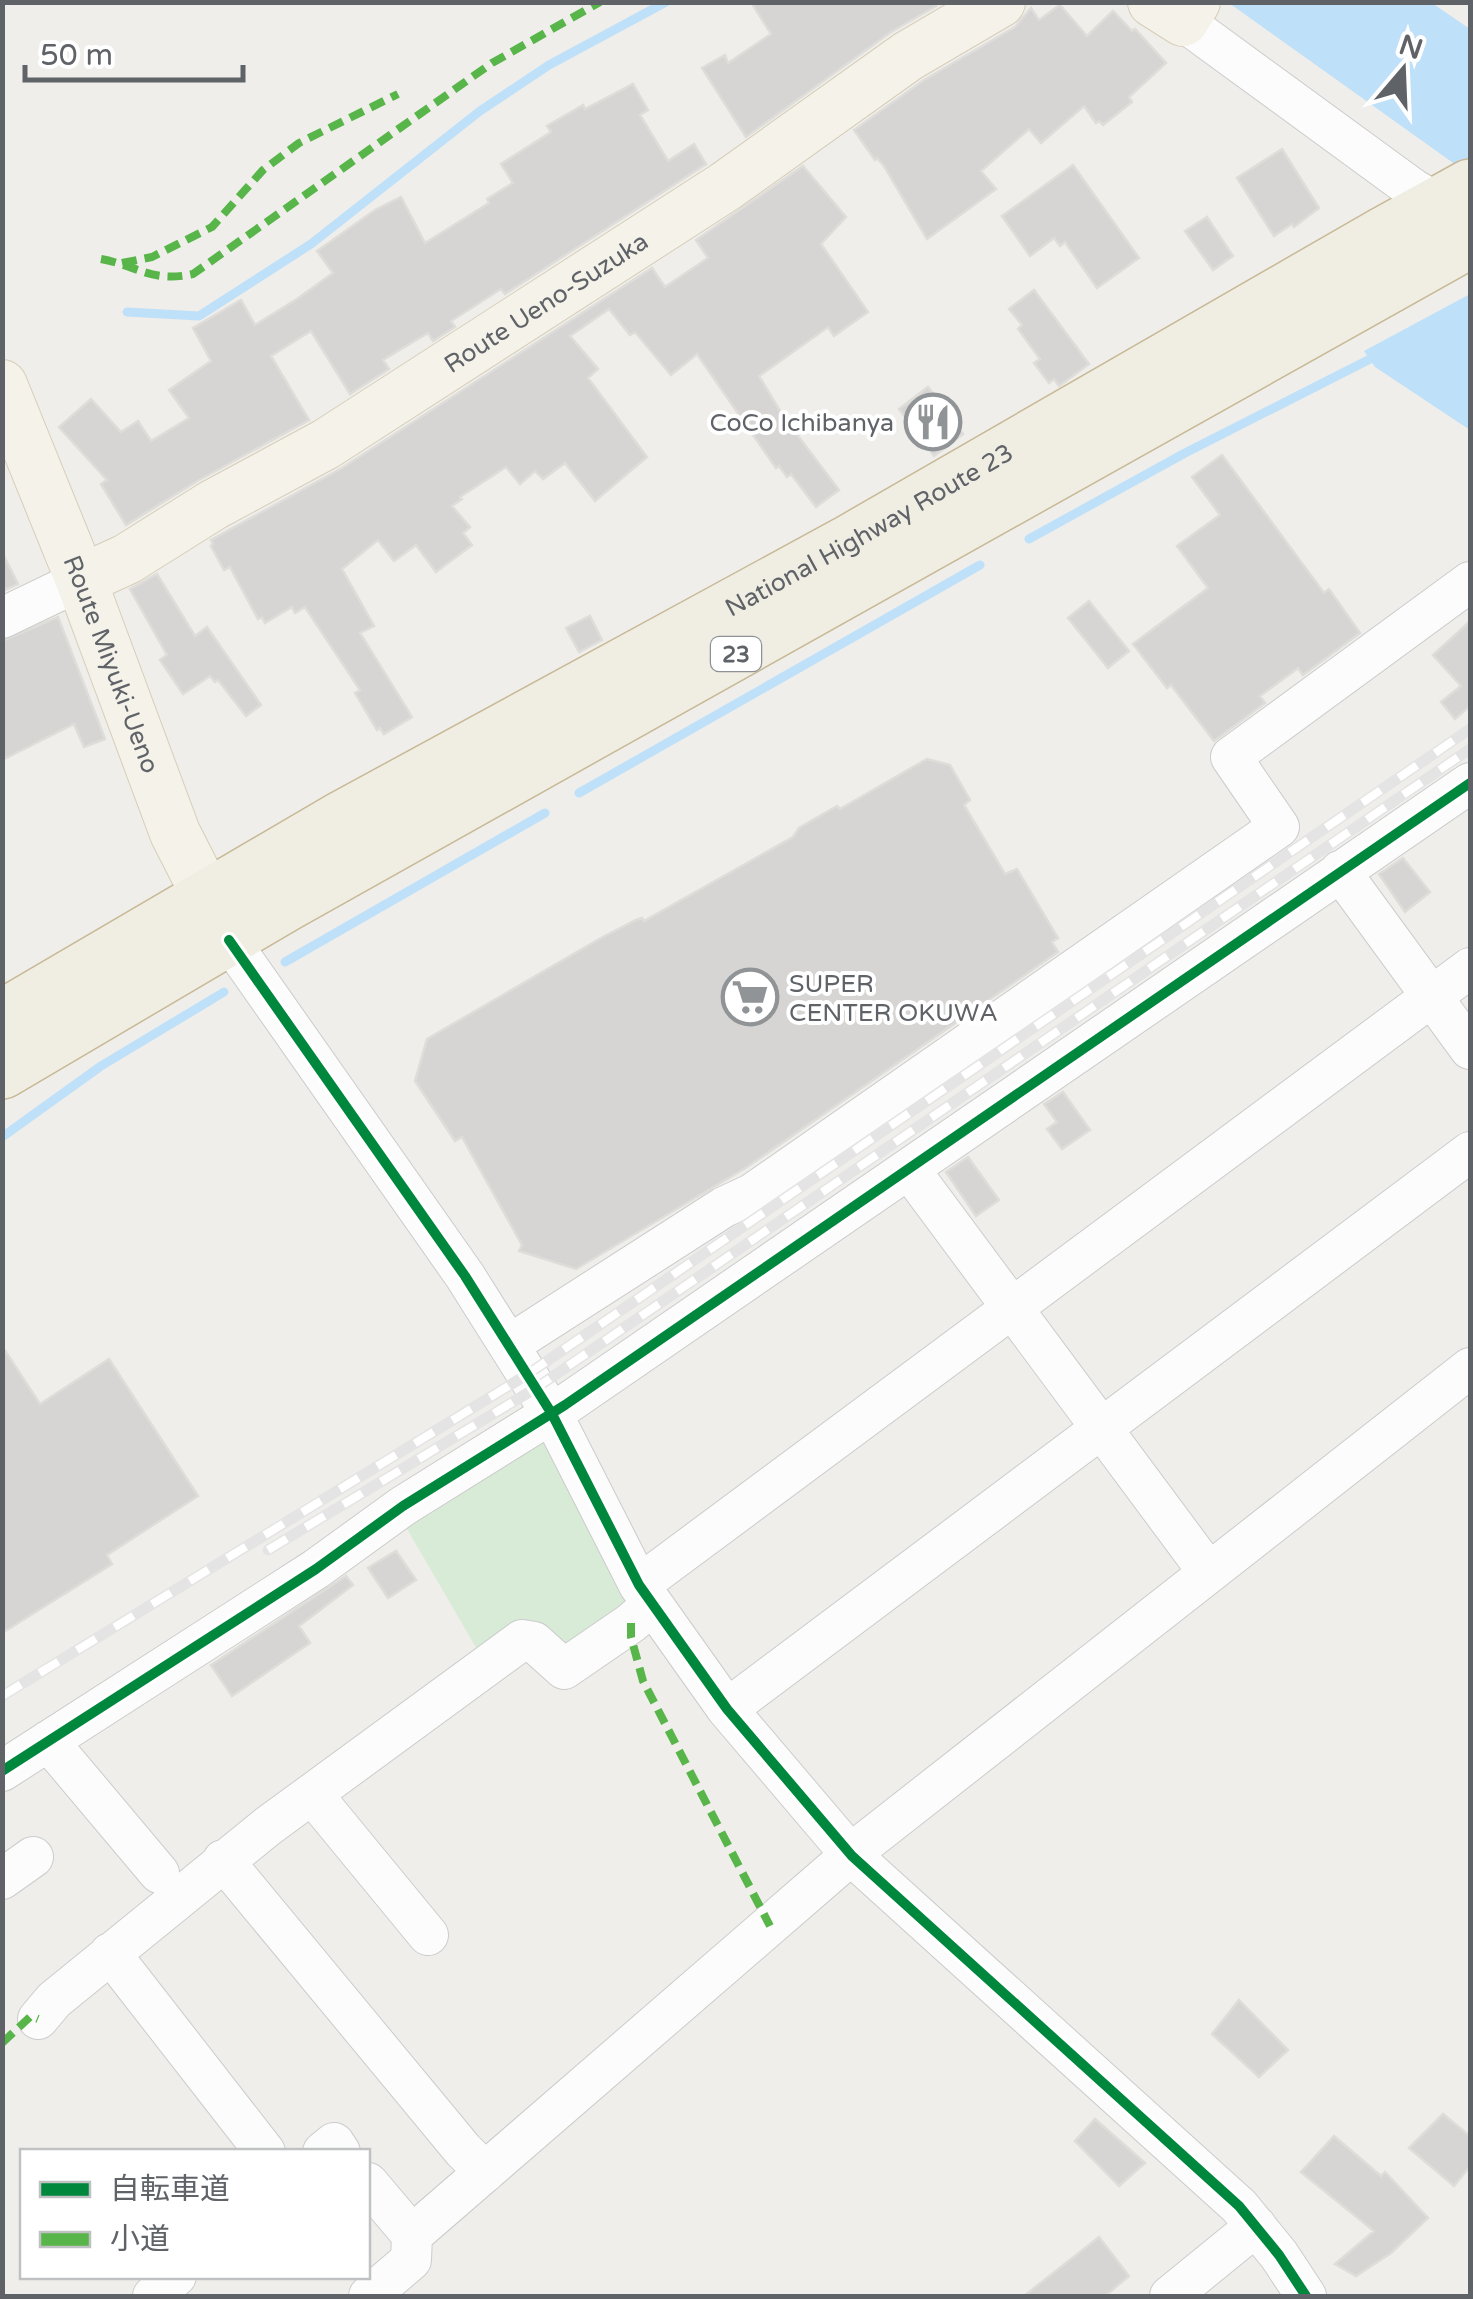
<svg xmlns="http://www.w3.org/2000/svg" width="1473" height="2299" font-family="'Varela Round','Noto Sans JP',sans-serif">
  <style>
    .green { fill: #d8ebd6 }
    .water { fill: #bfe0f9 }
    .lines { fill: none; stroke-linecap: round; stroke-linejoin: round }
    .stream { stroke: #bfe0f9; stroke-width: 9 }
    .building { fill: #d6d5d3; stroke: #deddd9; stroke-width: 2.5 }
    .minor-casing { stroke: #cbcccc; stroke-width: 42 }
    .major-casing { stroke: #d7ceb8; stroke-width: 52 }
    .highway-casing { stroke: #c8b996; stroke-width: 58 }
    .minor { stroke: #fdfcfc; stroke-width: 40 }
    .major { stroke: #f4f2e9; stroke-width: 50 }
    .highway { stroke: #f0ede3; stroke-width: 55 }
    .rail-casing { stroke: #e4e4e4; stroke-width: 11 }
    .rail { stroke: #fff; stroke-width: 8; stroke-dasharray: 22; stroke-linecap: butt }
    .quiet { stroke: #58b549; stroke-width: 8; stroke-dasharray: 15 8; stroke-linecap: butt }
    .cycleway-casing { stroke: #fff; stroke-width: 16 }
    .cycleway { stroke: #00873e; stroke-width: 10 }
    .labels { text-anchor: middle; stroke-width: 8; stroke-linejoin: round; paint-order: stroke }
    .shield { fill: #fff; stroke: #8f9295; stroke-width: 2.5 }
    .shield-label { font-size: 22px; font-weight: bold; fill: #5f6368 }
    .street-label { font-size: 25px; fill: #5f6368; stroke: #fff }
    .poi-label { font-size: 25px; fill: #5f6368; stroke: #fff; text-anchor: end }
  </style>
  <rect width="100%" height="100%" fill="#efeeea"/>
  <!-- green -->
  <path class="green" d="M 534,1438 L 545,1442 L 630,1604 L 569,1656 L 478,1651 L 403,1522 Z"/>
  <!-- water -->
  <path class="water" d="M 1229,3 L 1432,3 L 1470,29 L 1470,175 Z
    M 1470,294 L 1470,430 L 1375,367 L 1364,351 Z"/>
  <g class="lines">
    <!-- stream -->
    <path class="stream" d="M 127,312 L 199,316 L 311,244 L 480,111 L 549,65 L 666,2
      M 1029,539 L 1185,453 L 1376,356
      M 579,793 L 980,565
      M 285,962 L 545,813
      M 2,1137 L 101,1066 L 224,992"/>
  </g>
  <!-- building -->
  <path class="building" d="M 751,2 L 934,2 L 936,6 L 891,32 L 746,137 L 702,68 L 725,55 L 728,63 L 771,34 Z
    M 1060,5 L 1087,36 L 1113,11 L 1132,31 L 1135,29 L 1166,63 L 1129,97 L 1132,102 L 1103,125 L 1099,121 L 1096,123 L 1084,106 L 1041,143 L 1029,129 L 981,171 L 996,189 L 927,239 L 884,166 L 877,158 L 875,160 L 854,130 L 924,80 L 1015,27 L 1031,8 L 1039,20 Z
    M 633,84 L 648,110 L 640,115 L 668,161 L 694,144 L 706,164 L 505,294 L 501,289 L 451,321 L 455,327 L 433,341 L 428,333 L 383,360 L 389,369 L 350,394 L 311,331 L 271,356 L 309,420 L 199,480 L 126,525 L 101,484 L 107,480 L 59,427 L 91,399 L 121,432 L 138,421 L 151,441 L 189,418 L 169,390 L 211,361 L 193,328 L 241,300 L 255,325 L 297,299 L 333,273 L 317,251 L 375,210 L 401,197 L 425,243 L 489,203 L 487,199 L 513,183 L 501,164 L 551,132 L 547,126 L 583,105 L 585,109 Z
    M 1282,149 L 1319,208 L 1294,227 L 1292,224 L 1274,236 L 1237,178 Z
    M 1073,165 L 1139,258 L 1097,288 L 1065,242 L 1060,246 L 1054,238 L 1030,256 L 1002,216 Z
    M 803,166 L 846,217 L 821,244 L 868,312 L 834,336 L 828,327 L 759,376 L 783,416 L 839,490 L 816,507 L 791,474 L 787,477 L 779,466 L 776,468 L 697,354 L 671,375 L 635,332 L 630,335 L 609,309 L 570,336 L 598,369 L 588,378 L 647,457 L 595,501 L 565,463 L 543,479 L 535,471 L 520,484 L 506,467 L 460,497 L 462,499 L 452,506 L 470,527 L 463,533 L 472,545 L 436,572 L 416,545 L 394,561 L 378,540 L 342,569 L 374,626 L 360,633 L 412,717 L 384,734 L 380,728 L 377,730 L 355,693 L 360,690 L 305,607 L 295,613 L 292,607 L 265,623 L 262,617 L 258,619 L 230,567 L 224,570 L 211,546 L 213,544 L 211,540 L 342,468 L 652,268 L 665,287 L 708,258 L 696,240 Z
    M 1207,217 L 1233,256 L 1213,270 L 1185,231 Z
    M 1034,290 L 1089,364 L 1059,386 L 1054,379 L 1049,383 L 1034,363 L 1040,359 L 1018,329 L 1022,325 L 1009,309 Z
    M 928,387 L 963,434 L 934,456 L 899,409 Z
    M 1222,455 L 1324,593 L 1329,589 L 1360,633 L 1303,675 L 1298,668 L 1260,696 L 1265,703 L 1214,741 L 1171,685 L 1167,688 L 1133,644 L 1208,588 L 1177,546 L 1220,515 L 1192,477 Z
    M 2,552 L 18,584 L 2,591 Z
    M 157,574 L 195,636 L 207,627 L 261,705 L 246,716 L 218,680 L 215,682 L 210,676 L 183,694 L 160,660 L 167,655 L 130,589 Z
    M 1089,601 L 1129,651 L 1108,668 L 1068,618 Z
    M 590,616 L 602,640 L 579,652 L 566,628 Z
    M 58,617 L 105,739 L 84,747 L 74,724 L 2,760 L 2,641 Z
    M 1470,621 L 1470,706 L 1455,719 L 1441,702 L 1461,686 L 1433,655 Z
    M 927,759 L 950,765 L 970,800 L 964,805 L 1005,874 L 1017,869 L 1058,938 L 1052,942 L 1058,952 L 747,1167 L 576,1269 L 519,1251 L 522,1245 L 462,1137 L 455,1141 L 415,1081 L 427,1039 L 601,938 L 636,920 L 642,918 L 644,921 L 793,837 L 799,828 L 837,806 L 840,809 Z
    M 1403,858 L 1430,892 L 1405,912 L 1379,874 Z
    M 1063,1092 L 1090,1130 L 1062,1149 L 1047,1129 L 1057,1122 L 1044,1104 Z
    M 968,1157 L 999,1200 L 976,1216 L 946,1172 Z
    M 2,1346 L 40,1404 L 109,1359 L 198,1496 L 107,1555 L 112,1564 L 2,1633 Z
    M 396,1551 L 416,1580 L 388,1598 L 368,1568 Z
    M 346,1576 L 353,1585 L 299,1626 L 310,1643 L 232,1696 L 211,1665 Z
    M 1239,2000 L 1288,2050 L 1259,2077 L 1212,2034 Z
    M 1443,2114 L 1470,2136 L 1470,2166 L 1454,2186 L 1409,2148 Z
    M 1095,2119 L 1145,2163 L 1119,2186 L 1075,2141 Z
    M 1334,2136 L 1381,2176 L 1385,2172 L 1428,2218 L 1391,2253 L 1356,2276 L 1335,2264 L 1374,2231 L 1301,2172 Z
    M 1099,2237 L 1129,2276 L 1105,2296 L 1024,2296 Z"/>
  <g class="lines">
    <!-- minor casing -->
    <g class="minor-casing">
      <path id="minor" d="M 1183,21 L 1413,189 L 1458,215
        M 2,618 L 81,580
        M 1340,871 L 1470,1049
        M 229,940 L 465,1276 L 552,1414 L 639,1585 L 727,1709 L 852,1856 L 1239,2206 L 1279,2255 L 1306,2296
        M 909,1169 L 1209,1573
        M 509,1345 L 724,1207 L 752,1194 L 1279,827 L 1231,757 L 1470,582
        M 639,1585 L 1470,968
        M 727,1709 L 1470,1152
        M 48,1741 L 159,1873
        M 2,1771 L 316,1569 L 403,1506 L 565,1405 L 1470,783
        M 312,1794 L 428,1935
        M 223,1860 L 463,2150 L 485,2172
        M 2,1879 L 33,1857
        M 110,1953 L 265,2152
        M 38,2019 L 54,2000 L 268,1826 L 522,1640 L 534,1642 L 564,1669 L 631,1623 L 652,1605
        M 323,2152 L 334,2143 L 340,2152
        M 368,2183 L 412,2235 L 867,1841 L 1470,1368
        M 153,2296 L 176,2276
        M 369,2296 L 411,2260 L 412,2235
        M 1170,2296 L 1256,2226"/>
    </g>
    <!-- major casing -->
    <g class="major-casing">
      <g id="major">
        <path d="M 1153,2 L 1183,21 L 1195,2"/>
        <path id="s1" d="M 2,385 L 81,580 L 175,833 L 227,935"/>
        <path id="s2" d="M 81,580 L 127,559 L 213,505 L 326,444 L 726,186 L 908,56 L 1000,2"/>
      </g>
    </g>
    <!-- highway casing -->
    <g class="highway-casing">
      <g id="highway">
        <path id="s3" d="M 2,1018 L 340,820 L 847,544 L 1383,235 L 1470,187"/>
        <path d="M 2,1071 L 287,903 L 1470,240"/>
      </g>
    </g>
    <!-- minor -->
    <use href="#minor" class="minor"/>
    <!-- major -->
    <use href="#major" class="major"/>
    <!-- highway -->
    <use href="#highway" class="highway"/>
    <!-- rail casing -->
    <g class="rail-casing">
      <path id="rail" d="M 268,1550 L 536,1388 L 1470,749
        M 2,1696 L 528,1374 L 1470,729"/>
    </g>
    <!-- rail -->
    <use href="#rail" class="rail"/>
    <!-- quiet -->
    <path class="quiet" d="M 101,259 C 138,266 152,283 193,274 L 492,63 L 600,2
      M 122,263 L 152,257 L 212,227 L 263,170 L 299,143 L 398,94
      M 631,1623 L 631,1637 L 643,1681 L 770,1926
      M 2,2043 L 31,2016 L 38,2019"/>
    <!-- cycleway casing -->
    <g class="cycleway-casing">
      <path id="cycleway" d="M 229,940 L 465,1276 L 552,1414 L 639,1585 L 727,1709 L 852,1856 L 1239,2206 L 1279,2255 L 1306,2296
        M 2,1771 L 316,1569 L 403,1506 L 565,1405 L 1470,783"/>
    </g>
    <!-- cycleway -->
    <use href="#cycleway" class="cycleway"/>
  </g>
  <!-- icons -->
  <defs>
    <g id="restaurant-ring" transform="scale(2.875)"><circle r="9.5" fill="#fff" stroke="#919496" stroke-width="1.5"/><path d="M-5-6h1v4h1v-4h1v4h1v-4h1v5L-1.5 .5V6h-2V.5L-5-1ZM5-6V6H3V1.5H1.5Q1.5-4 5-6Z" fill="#919496"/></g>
    <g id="supermarket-ring" transform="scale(2.875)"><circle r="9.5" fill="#fff" stroke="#919496" stroke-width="1.5"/><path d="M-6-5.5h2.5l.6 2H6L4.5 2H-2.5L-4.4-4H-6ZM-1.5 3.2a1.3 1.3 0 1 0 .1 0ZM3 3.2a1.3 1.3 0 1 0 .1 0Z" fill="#919496"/></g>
  </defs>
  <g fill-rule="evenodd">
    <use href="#restaurant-ring" x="933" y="422"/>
    <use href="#supermarket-ring" x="750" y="997"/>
  </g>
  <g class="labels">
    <!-- shield labels -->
    <rect class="shield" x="711" y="637" width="50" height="34" rx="8"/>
    <g class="shield-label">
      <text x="736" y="662">23</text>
    </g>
    <!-- street labels -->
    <g class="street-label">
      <text dy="9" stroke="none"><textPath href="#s2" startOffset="542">Route Ueno-Suzuka</textPath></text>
      <text dy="9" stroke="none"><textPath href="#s3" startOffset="995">National Highway Route 23</textPath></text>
      <text dy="9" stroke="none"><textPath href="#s1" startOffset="300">Route Miyuki-Ueno</textPath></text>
    </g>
    <!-- poi labels -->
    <g class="poi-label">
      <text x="894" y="431">CoCo Ichibanya</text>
      <text x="789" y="992" text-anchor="start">SUPER<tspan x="789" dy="29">CENTER OKUWA</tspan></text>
    </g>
  </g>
  <!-- border -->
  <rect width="1473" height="2299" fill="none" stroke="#5f6368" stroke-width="10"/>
  <!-- legend -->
  <rect x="20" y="2149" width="350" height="130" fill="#ffffff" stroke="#bfc1c3" stroke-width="2.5"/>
  <rect x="40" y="2182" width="50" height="15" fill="#00873e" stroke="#bfc1c3" stroke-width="2.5"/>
  <text x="110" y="2199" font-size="30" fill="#5f6368">自転車道</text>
  <rect x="40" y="2232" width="50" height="15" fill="#58b549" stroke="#bfc1c3" stroke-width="2.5"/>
  <text x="110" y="2249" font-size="30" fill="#5f6368">小道</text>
  <!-- north arrow -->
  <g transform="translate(1403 70) rotate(19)" stroke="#ffffff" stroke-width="8" paint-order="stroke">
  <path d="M0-8L18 38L0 25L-18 38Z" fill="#5f6368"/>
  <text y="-15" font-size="28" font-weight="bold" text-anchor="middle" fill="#5f6368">N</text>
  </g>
  <!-- scale -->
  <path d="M25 65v15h218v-15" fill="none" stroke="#5f6368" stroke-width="5"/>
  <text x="40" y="65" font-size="30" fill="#5f6368" stroke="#ffffff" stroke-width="8" paint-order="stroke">50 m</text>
</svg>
